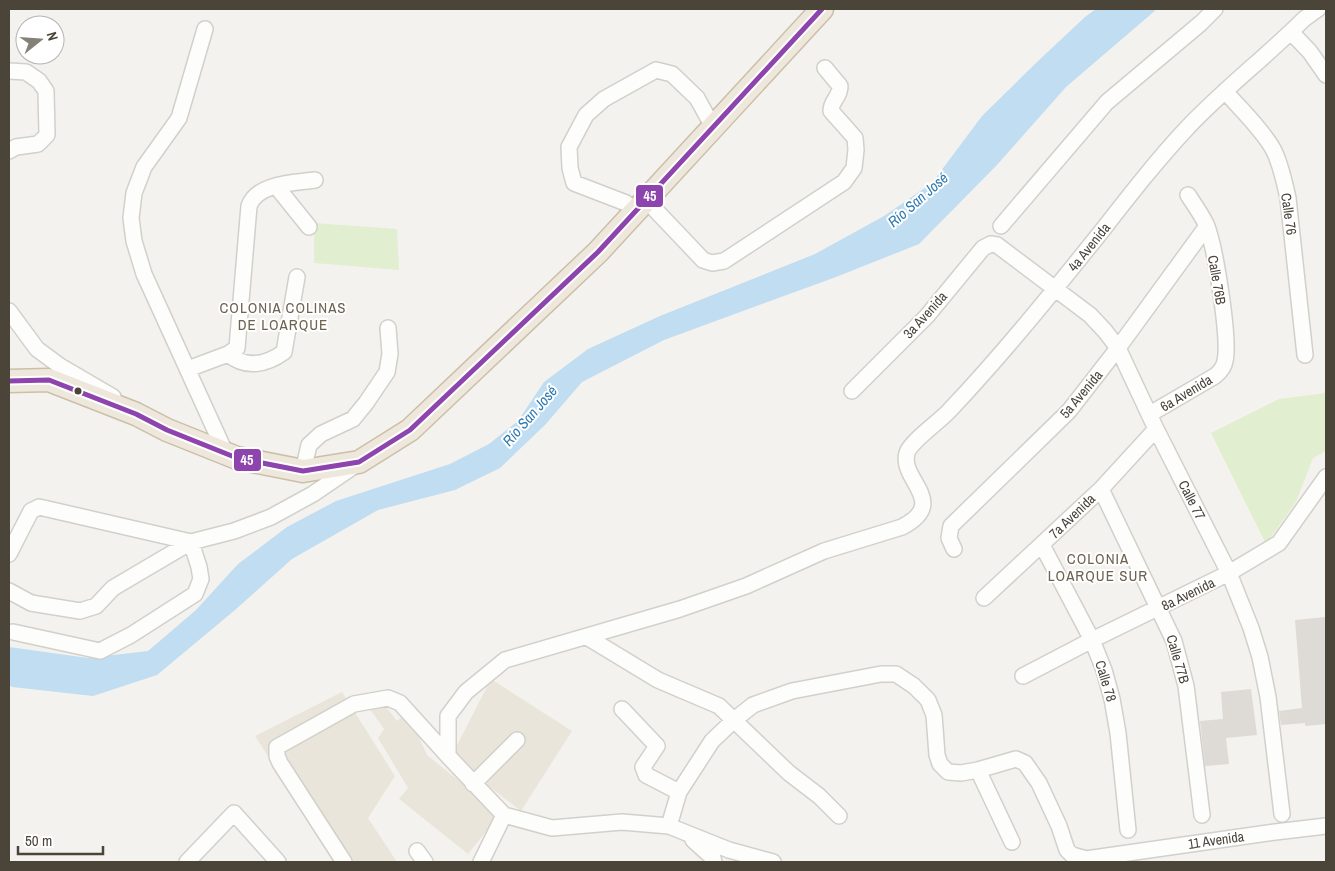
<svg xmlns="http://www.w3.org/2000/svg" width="1335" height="871" font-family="'Archivo Narrow',sans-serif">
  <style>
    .education { fill: #eae5da }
    .green { fill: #e1eecf }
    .water { fill: #c0ddf1 }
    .building { fill: #dedbd6 }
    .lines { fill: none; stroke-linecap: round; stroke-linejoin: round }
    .minor-casing { stroke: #d2d0cb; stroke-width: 18 }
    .highway-casing { stroke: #ccbfa9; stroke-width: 25 }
    .minor { stroke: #fdfdfc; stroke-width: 15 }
    .highway { stroke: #ede8db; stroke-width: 22 }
    .bus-1-casing { stroke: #fff; stroke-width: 9 }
    .bus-1 { stroke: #8e44ad; stroke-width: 5 }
    .bus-dot { fill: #4b4439; stroke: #fff; stroke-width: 2 }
    .labels { text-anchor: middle; stroke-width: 4; stroke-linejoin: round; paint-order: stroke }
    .street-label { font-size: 14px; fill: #4b4439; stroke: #fff }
    .water-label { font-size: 15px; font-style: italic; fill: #2e7ab2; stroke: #fff }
    .neighbourhood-label { font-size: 15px; letter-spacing: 1px; fill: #6e6250; stroke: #fff }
    .line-badge { stroke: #fff; stroke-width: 2 }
    .badge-label { font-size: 14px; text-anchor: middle; font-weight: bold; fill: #fff }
  </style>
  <rect width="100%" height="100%" fill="#f4f2ee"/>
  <!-- education -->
  <path class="education" d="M 491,679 L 572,731 L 521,811 L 491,788 L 454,751 Z
    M 342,692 L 395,776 L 368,818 L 397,862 L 336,862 L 255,736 Z
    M 383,703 L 397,721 L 404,715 L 408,724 L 412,722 L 427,755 L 500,814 L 468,854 L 399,799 L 408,788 L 378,738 L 384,729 L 369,708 Z"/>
  <!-- green -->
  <path class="green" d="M 314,223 L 397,229 L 399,270 L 314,263 Z
    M 1326,393 L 1326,451 L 1313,458 L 1296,502 L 1266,544 L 1211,433 L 1279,399 Z"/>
  <!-- water -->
  <path class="water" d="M 1096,9 L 1157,9 L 1066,87 L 996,166 L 919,244 L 836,277 L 664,340 L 582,382 L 545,425 L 500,468 L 455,490 L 378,510 L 292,559 L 235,610 L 157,675 L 93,696 L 12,687 L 9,685 L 9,647 L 88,658 L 148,651 L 196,610 L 238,564 L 287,527 L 336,501 L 450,464 L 489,444 L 518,421 L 544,382 L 588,349 L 660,316 L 815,254 L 884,216 L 932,183 L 982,116 L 1037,62 L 1085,17 Z"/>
  <!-- building -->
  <path class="building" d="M 1325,617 L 1326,724 L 1305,726 L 1305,723 L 1281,725 L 1279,711 L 1302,708 L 1295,620 Z
    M 1251,689 L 1257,735 L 1226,738 L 1229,764 L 1205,766 L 1200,721 L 1223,719 L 1221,692 Z"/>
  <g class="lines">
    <!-- minor casing -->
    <g class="minor-casing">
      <path id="minor" d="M 205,29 L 179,118 L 144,167 L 134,193 L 131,218 L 134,241 L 144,274 L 226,454
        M 1291,32 L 1310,52 L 1326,75
        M 9,71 L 26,72 L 39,81 L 46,91 L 47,135 L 38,144 L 16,147 L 9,151
        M 1225,91 C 1241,110 1261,128 1273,149 C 1281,164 1284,181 1288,198 L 1305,355
        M 276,186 L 309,227
        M 646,200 L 703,260 L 712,263 L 724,261 L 844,182 L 854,168 L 856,150 L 855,138 L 831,111 C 831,100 840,98 840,86 L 825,68
        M 636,211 L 626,203 L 574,183 L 570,168 L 569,147 L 586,115 L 604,99 L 656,70 L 672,74 L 697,98 L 713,127
        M 1001,226 L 1107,102 L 1201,23 L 1215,9
        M 9,311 L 37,349 L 60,366 L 113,397
        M 228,354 C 246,369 266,365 284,352 L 297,277
        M 188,369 L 228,354 L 237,348 L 249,206 C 257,183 294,183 315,180
        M 852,391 L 927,316 L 983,248 L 991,244 L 997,245 L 1090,315 L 1105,331 L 1118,348 L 1156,429 L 1229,573 L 1251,628 L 1260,657 L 1268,697 L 1282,814
        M 1150,414 L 1215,376 C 1220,372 1224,368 1225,361 C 1230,339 1215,245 1206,224 C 1201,214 1194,204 1188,195
        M 303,471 L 309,445 L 321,434 L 353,419 L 366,403 L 387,372 L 390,354 L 388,328
        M 1101,489 L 1174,641 L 1186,686 L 1202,815
        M 1042,545 L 1092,640 L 1104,670 L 1112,699 L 1118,733 L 1128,830
        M 954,549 L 949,538 L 951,526 L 1069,411 L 1118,348 L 1207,226
        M 9,554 L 31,511 L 39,507 L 191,542 L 234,531 L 271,517 L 313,494 L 354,466
        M 9,591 L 31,603 L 80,611 L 96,606 L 113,588 L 191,542 L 199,567 L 201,579 L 195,594 L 131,635 L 100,651 L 13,632
        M 984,598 L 1101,489 L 1156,429
        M 587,637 L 658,680 L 719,706 L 789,773 L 819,796 L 839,816
        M 1023,676 L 1092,640 L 1229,573 L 1279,543 L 1326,477
        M 622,709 L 657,746 L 643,767 L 646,775 L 679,792
        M 978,770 L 1012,842
        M 473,784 L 517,740
        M 669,826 L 679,792 L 712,741 L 734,720 L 753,705 L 792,691 L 881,674 L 896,674 L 914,686 L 928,700 L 934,715 L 937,755 L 940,764 L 948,772 L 961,773 L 978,770 L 1016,759 L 1025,763 L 1039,783 L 1059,826 L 1067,850 L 1072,855 L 1086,859 L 1275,832 L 1326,826
        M 693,840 L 713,858 L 714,862
        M 417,851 L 425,862
        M 187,862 L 234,813 L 278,862
        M 344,862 L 280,763 L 277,756 L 277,747 L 354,704 L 388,698 L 400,703 L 448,756
        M 481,862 L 504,815
        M 773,862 L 729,850 L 669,826 L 622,822 L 552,828 L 504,815 L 448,756 L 448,716 L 466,692 L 505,660 L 680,609 L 746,586 L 824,551 L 902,527 C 950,502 899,480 907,453 C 910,442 940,421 949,411 C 1003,354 1052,293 1101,232 C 1129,196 1157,160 1188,127 C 1225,88 1267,56 1304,19 L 1318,9"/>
    </g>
    <!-- highway casing -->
    <g class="highway-casing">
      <path id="highway" d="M 9,381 L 49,380 L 136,414 L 167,430 L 237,458 L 303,471 L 359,462 L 410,430 L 598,252 L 822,9"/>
    </g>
    <!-- minor -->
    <use href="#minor" class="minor"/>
    <!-- highway -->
    <use href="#highway" class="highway"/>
    <!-- bus-1 casing -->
    <g class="bus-1-casing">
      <path id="bus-1" d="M 9,381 L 49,380 L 136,414 L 167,430 L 237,458 L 303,471 L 359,462 L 410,430 L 598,252 L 822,9"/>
    </g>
    <!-- bus-1 -->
    <use href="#bus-1" class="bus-1"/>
  </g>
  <!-- markers -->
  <circle class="bus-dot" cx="78" cy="391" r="4.5"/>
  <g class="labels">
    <!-- street labels -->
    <g class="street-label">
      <text transform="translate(1289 214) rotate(82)" y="5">Calle 76</text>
      <text transform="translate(1089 247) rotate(-51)" y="5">4a Avenida</text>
      <text transform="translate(1217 280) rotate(80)" y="5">Calle 76B</text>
      <text transform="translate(925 315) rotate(-48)" y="5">3a Avenida</text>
      <text transform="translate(1186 393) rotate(-31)" y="5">6a Avenida</text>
      <text transform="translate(1081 394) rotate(-50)" y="5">5a Avenida</text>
      <text transform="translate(1192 500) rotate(63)" y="5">Calle 77</text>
      <text transform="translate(1072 516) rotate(-44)" y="5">7a Avenida</text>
      <text transform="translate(1188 594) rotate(-26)" y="5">8a Avenida</text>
      <text transform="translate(1178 659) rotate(74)" y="5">Calle 77B</text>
      <text transform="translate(1106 681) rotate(73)" y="5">Calle 78</text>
      <text transform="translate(1216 840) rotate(-8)" y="5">11 Avenida</text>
    </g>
    <!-- water labels -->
    <g class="water-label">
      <text transform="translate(918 200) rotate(-41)" y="5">Río San José</text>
      <text transform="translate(530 416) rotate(-49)" y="5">Río San José</text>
    </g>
    <!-- neighbourhood labels -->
    <g class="neighbourhood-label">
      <text x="283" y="313">COLONIA COLINAS<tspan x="283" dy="17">DE LOARQUE</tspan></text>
      <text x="1098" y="564">COLONIA<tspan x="1098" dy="17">LOARQUE SUR</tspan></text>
    </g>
  </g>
  <g class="line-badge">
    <rect x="635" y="184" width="29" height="24" rx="5" fill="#8e44ad"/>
    <rect x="233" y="448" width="29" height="24" rx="5" fill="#8e44ad"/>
  </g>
  <g class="badge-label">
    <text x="650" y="201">45</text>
    <text x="247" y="465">45</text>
  </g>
  <!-- border -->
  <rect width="1335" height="871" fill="none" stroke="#4b4439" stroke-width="20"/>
  <!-- north arrow -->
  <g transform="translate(40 40) rotate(73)"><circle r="24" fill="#ffffff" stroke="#b7b4b0"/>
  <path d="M0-4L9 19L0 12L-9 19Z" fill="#868178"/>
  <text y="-8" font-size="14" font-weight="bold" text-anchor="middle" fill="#4b4439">N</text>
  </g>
  <!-- scale -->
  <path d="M18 846v8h85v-8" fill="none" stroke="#4b4439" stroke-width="2.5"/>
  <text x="25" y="846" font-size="15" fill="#4b4439" stroke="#ffffff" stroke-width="4" paint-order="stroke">50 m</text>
</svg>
